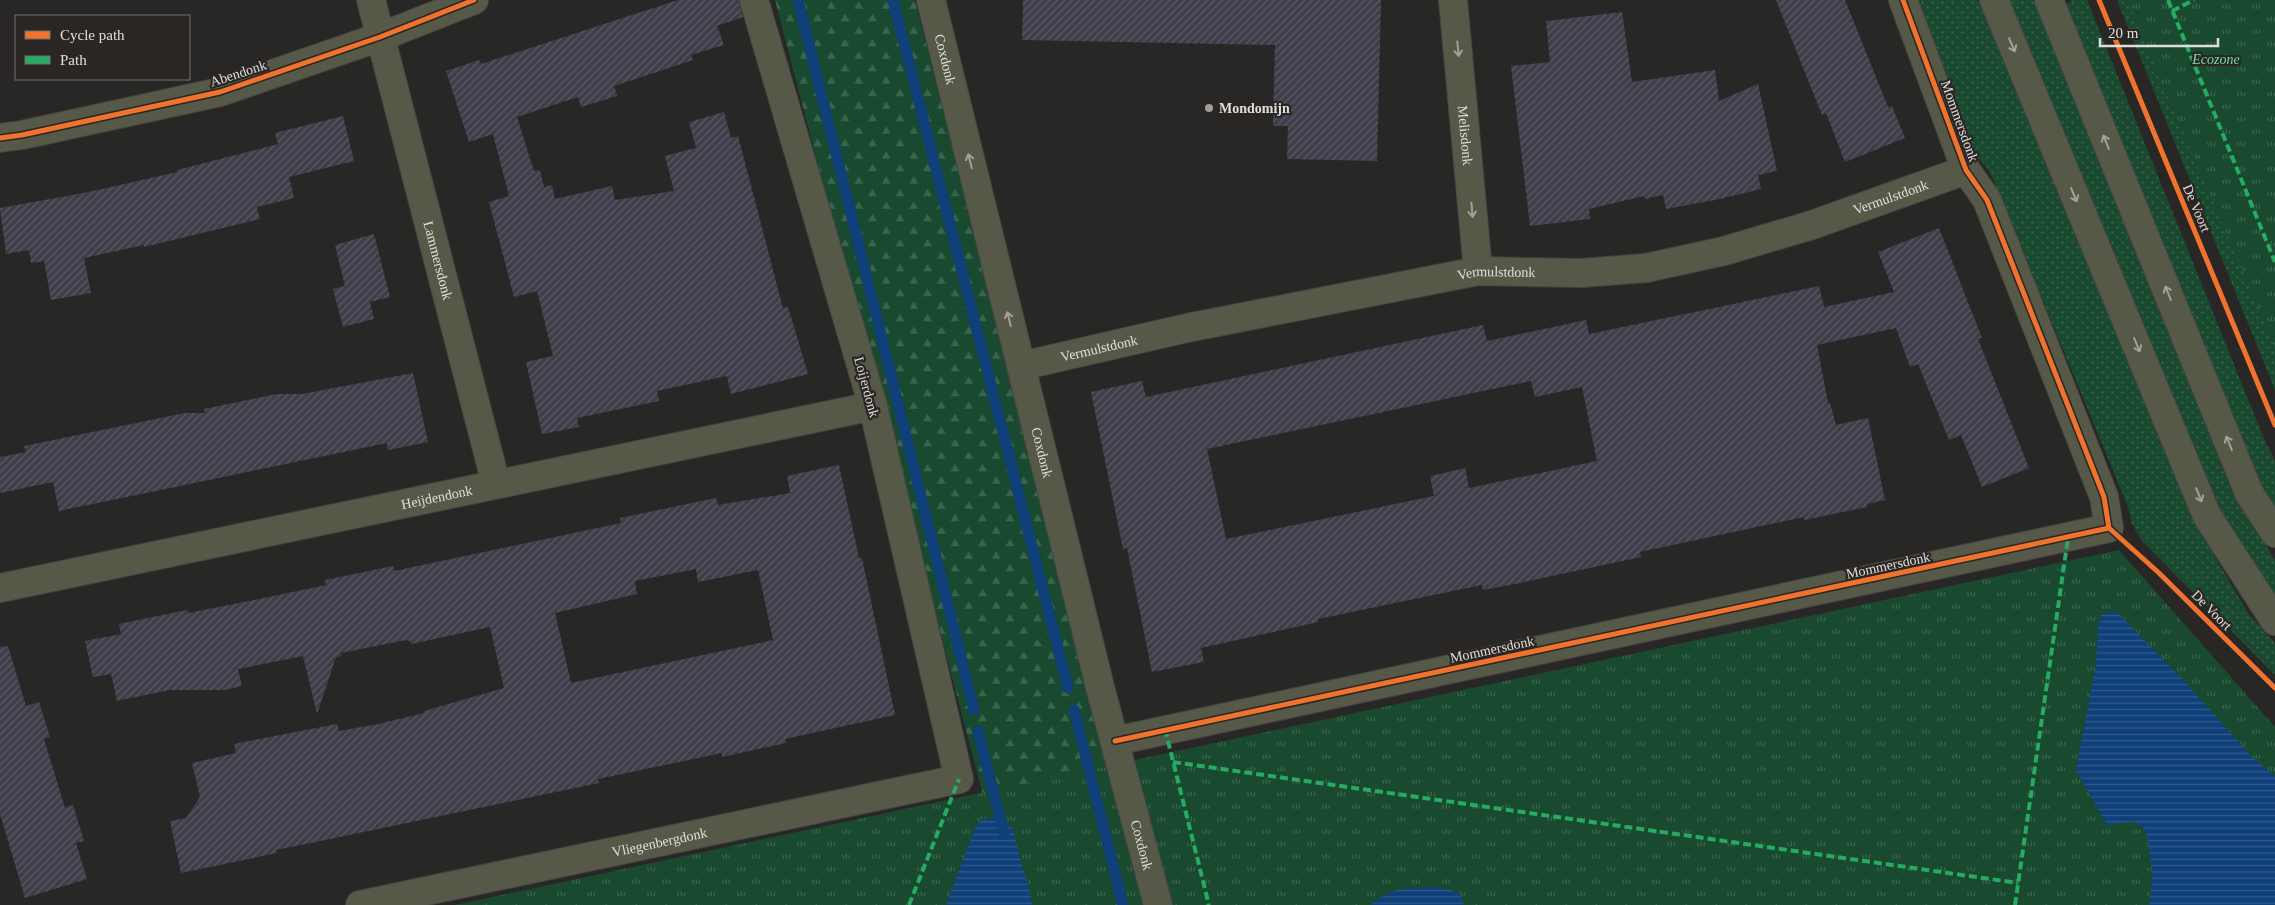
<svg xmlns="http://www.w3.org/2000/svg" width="2275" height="905" font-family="Georgia,serif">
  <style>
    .grass { fill: url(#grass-dots) }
    .forest { fill: url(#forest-firs) }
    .park { fill: url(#park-tufts) }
    .water { fill: url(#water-rules) }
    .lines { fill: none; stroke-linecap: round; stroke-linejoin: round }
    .stream { stroke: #0f4079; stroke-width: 11 }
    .building { fill: url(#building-hatch); fill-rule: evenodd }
    .minor-casing { stroke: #454443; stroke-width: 30 }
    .minor { stroke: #565848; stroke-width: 28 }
    .quiet { stroke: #26ab63; stroke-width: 4; stroke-dasharray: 8 4; stroke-linecap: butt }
    .cycleway-casing { stroke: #2a2624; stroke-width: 8 }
    .cycleway { stroke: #ef722f; stroke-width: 5 }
    .oneway { stroke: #a2a299 }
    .poi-dot { fill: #a09e9c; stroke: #2a2624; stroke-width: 2 }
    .labels { text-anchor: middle; stroke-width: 4.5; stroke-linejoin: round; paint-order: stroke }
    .park-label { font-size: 14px; font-style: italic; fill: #6de29c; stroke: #2a2624 }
    .street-label { font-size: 14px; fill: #e0dedc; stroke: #2a2624 }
    .poi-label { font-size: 14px; font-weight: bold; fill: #e0dedc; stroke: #2a2624; text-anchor: start }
  </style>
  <defs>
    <pattern id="grass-dots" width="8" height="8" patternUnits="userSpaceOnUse" patternTransform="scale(1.25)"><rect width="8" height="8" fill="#194a2f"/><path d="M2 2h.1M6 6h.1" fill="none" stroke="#3a644d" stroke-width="1.8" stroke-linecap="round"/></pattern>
    <pattern id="forest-firs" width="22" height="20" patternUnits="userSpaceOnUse" patternTransform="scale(1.25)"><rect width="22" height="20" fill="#194a2f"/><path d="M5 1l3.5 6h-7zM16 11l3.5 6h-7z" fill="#3a644d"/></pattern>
    <pattern id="park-tufts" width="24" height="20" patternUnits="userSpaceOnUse" patternTransform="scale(1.25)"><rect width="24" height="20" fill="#194a2f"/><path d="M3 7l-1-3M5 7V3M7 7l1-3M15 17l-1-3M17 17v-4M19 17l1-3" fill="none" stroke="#3a644d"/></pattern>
    <pattern id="water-rules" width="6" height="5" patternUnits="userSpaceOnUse" patternTransform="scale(1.25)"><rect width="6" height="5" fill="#0f4079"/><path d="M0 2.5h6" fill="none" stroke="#325b8b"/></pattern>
    <pattern id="building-hatch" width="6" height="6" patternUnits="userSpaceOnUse" patternTransform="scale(1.25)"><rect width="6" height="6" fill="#403d4a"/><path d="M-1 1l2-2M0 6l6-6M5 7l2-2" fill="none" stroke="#5b5964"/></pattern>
  </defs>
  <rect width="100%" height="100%" fill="#292725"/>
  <!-- grass -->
  <path class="grass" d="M 1912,0 L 1983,0 L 2191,516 L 2248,613 L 2275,643 L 2275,675 L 2142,541 L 2132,524 L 2129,509 L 1989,170 L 1972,151 Z
    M 2005,0 L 2036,0 L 2232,492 L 2275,560 L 2275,603 L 2212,505 Z
    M 2070,0 L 2087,0 L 2262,434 L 2275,461 L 2275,520 L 2059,6 L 2071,2 Z
    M 2117,0 L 2275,0 L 2275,390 Z"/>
  <!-- forest -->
  <path class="forest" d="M 775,0 L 915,0 L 1144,905 L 989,818 Z"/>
  <!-- park -->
  <path class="park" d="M 2127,0 L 2275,0 L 2275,347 Z
    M 2119,550 L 2275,727 L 2275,905 L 455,905 Z"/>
  <!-- water -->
  <path class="water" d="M 2116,611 L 2187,684 L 2252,757 L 2275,776 L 2275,905 L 2149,905 C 2154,879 2152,854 2145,829 L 2134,822 L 2107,825 L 2076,770 L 2096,664 L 2098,627 L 2101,615 Z
    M 1000,818 L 1011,826 L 1013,831 L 1033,905 L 946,905 L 976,826 L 982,819 Z
    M 1431,887 L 1448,889 L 1460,894 L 1464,905 L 1370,905 C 1395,887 1402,888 1431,887 Z"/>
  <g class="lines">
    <!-- stream -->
    <path class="stream" d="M 798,0 L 974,710
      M 893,0 L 1068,688
      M 1074,710 L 1123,905
      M 978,731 L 1004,833"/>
  </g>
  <!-- building -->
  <path class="building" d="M 678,0 L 739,0 L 743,17 L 717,26 L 724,45 L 691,55 L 693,60 L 614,86 L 617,96 L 581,107 L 578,97 L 517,117 L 534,171 L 540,170 L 544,187 L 552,185 L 555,199 L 612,186 L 615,200 L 674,191 L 665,156 L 696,148 L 689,122 L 724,112 L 731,138 L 738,136 L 783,308 L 788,307 L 808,374 L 731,394 L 727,376 L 657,391 L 659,401 L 577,418 L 579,427 L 542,434 L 526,362 L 553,356 L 537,291 L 514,297 L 489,202 L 509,196 L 493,134 L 469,142 L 446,71 L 479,60 L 481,64 Z
    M 1023,0 L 1381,0 L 1377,161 L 1287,159 L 1288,126 L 1273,126 L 1275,45 L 1022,40 Z
    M 1776,0 L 1845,0 L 1888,107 L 1892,106 L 1905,138 L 1845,162 L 1826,113 L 1822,115 Z
    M 1622,12 L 1632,82 L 1715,70 L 1719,101 L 1758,84 L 1777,171 L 1758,175 L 1761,189 L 1715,200 L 1666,209 L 1663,195 L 1645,199 L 1644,196 L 1589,209 L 1590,219 L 1530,226 L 1511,66 L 1550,62 L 1546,21 Z
    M 343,116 L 354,161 L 289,177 L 294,198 L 257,207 L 260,219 L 144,247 L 144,245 L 84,258 L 91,293 L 51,300 L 44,261 L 31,263 L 29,250 L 6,254 L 0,208 L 89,192 L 177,172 L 177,170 L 278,144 L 275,133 Z
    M 1939,228 L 1982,338 L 1978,339 L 2029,468 L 1982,487 L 1961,435 L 1949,440 L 1918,364 L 1910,367 L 1896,328 L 1817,345 L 1828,403 L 1830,403 L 1836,425 L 1868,418 L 1885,500 L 1867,504 L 1867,507 L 1804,520 L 1804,517 L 1640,552 L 1641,557 L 1515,584 L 1483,590 L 1482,585 L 1318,619 L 1318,622 L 1201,648 L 1204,662 L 1152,672 L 1127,548 L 1123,549 L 1091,392 L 1142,381 L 1146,397 L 1483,325 L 1487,341 L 1586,320 L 1589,334 L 1819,286 L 1824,307 L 1894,292 L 1878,252 ZM 1531,381 L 1535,397 L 1582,387 L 1597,461 L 1469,488 L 1465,468 L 1448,472 L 1430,476 L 1434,496 L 1226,539 L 1207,449 Z
    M 374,234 L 390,297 L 370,302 L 374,319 L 343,327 L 333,289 L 345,286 L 335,245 Z
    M 413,373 L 428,442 L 388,450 L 387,443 L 59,511 L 53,482 L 0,493 L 0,457 L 26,452 L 24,446 L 185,413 L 205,413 L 204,409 L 277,394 L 302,394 Z
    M 839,465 L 859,558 L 862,558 L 895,715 L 785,739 L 786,743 L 722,757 L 722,753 L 598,779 L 599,783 L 306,844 L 276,850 L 277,853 L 181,873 L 170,821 L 186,818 L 200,797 L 192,763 L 236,753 L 234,744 L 337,724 L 339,731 L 378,724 L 424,713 L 424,711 L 504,688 L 490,627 L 411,644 L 410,641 L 406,640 L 341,653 L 341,656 L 336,657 L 317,714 L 303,656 L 238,669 L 242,686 L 225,690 L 169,690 L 117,701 L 111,674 L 93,677 L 85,641 L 121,634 L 119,624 L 187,610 L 188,613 L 254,600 L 326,585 L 325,580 L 393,566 L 394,571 L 621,523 L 620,518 L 716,498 L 718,505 L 790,493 L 787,476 ZM 696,569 L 698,582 L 758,570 L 773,640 L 571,683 L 555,613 L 637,594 L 635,581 Z
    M 8,646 L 26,706 L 39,702 L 50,737 L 44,739 L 65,808 L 73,805 L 84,841 L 76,843 L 87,879 L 25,898 L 0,814 L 0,647 Z"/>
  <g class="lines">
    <!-- minor casing -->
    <g class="minor-casing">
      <g id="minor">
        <path id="s1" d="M 371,0 L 496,484"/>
        <path id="s2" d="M 931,0 L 1100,687 L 1158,905"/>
        <path id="s3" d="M 1453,0 L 1478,271"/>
        <path d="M 1994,0 L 2207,516 L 2275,621"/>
        <path d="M 2049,0 L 2249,493 L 2275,533"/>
        <path d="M 0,138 L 22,135 L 220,92 L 380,37 L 474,0"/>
        <path id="s4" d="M 1021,366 L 1187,328 L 1478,271 L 1581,273 L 1646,268 L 1724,251 L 1812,225 L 1966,170"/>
        <path id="s5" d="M 0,588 L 873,406"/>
        <path d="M 1115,741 L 2109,528 L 2104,497 L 1987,200 L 1966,170 L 1903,0"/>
        <path id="s6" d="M 360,905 L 959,779 L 873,406 L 754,0"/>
      </g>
    </g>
    <!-- minor -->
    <use href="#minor" class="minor"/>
    <!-- quiet -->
    <path class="quiet" d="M 2168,0 L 2275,262
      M 2172,11 L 2194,0
      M 1165,729 L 1209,905
      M 1173,762 L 2018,883
      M 909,905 L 959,779
      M 2015,905 L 2068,538"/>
    <!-- cycleway casing -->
    <g class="cycleway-casing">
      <path id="cycleway" d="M 2099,0 L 2275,425
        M 0,138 L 22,135 L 220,92 L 380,37 L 474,0
        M 2109,528 L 2159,573 L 2275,688
        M 1115,741 L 2109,528 L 2104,497 L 1987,200 L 1966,170 L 1903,0"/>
    </g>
    <!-- cycleway -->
    <use href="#cycleway" class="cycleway"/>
  </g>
  <!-- one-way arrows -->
  <defs><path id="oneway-shaft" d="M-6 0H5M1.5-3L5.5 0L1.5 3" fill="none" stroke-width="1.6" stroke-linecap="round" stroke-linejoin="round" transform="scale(1.25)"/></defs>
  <g class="oneway">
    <use href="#oneway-shaft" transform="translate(2012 45) rotate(67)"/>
    <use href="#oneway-shaft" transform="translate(1458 49) rotate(85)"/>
    <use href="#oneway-shaft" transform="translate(2106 142) rotate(-112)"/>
    <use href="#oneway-shaft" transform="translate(970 161) rotate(-104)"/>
    <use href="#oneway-shaft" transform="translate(2074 195) rotate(67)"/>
    <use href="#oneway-shaft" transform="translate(1472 210) rotate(85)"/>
    <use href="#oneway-shaft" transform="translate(2168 293) rotate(-112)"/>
    <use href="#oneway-shaft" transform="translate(1009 319) rotate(-104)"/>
    <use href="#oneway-shaft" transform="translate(2137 345) rotate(67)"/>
    <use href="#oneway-shaft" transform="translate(2229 443) rotate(-112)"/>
    <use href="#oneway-shaft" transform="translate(2199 495) rotate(67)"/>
  </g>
  <!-- markers -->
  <circle class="poi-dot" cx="1209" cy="108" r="5"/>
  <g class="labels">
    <!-- park labels -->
    <g class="park-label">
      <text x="2216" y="64">Ecozone</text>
    </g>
    <!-- street labels -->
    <g class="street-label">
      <text dy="5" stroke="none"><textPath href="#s2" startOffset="61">Coxdonk</textPath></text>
      <text transform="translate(238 73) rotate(-18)" y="5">Abendonk</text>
      <text transform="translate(1960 121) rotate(70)" y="5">Mommersdonk</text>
      <text dy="5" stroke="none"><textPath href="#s3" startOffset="136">Melisdonk</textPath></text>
      <text dy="5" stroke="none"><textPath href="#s4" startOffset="890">Vermulstdonk</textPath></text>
      <text transform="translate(2197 208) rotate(67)" y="5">De Voort</text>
      <text dy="5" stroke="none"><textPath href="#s1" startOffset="269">Lammersdonk</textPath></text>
      <text dy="5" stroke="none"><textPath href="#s4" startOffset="485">Vermulstdonk</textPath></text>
      <text dy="5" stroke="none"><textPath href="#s4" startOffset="80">Vermulstdonk</textPath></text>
      <text transform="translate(867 387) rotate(75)" y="5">Loijerdonk</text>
      <text dy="5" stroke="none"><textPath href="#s2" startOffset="466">Coxdonk</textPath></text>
      <text dy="5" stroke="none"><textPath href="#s5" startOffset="446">Heijdendonk</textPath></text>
      <text transform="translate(1888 565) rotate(-12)" y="5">Mommersdonk</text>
      <text transform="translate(2212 610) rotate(45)" y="5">De Voort</text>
      <text transform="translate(1492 649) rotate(-12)" y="5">Mommersdonk</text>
      <text dy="5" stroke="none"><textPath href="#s6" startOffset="306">Vliegenbergdonk</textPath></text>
      <text dy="5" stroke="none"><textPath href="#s2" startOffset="871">Coxdonk</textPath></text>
    </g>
    <!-- poi labels -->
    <g class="poi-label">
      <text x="1219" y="113">Mondomijn</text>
    </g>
  </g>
  <!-- legend -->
  <rect x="15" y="15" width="175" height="65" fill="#2a2624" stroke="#73706e"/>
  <rect x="25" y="31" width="25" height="8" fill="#ef722f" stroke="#73706e"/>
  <text x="60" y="40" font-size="15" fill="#e0dedc">Cycle path</text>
  <rect x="25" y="56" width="25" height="8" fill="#26ab63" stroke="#73706e"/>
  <text x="60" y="65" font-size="15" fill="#e0dedc">Path</text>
  <!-- scale -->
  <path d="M2100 38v8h118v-8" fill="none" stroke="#e0dedc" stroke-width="2.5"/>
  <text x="2108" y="38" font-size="15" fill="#e0dedc" stroke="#2a2624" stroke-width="4" paint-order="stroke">20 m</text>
</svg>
